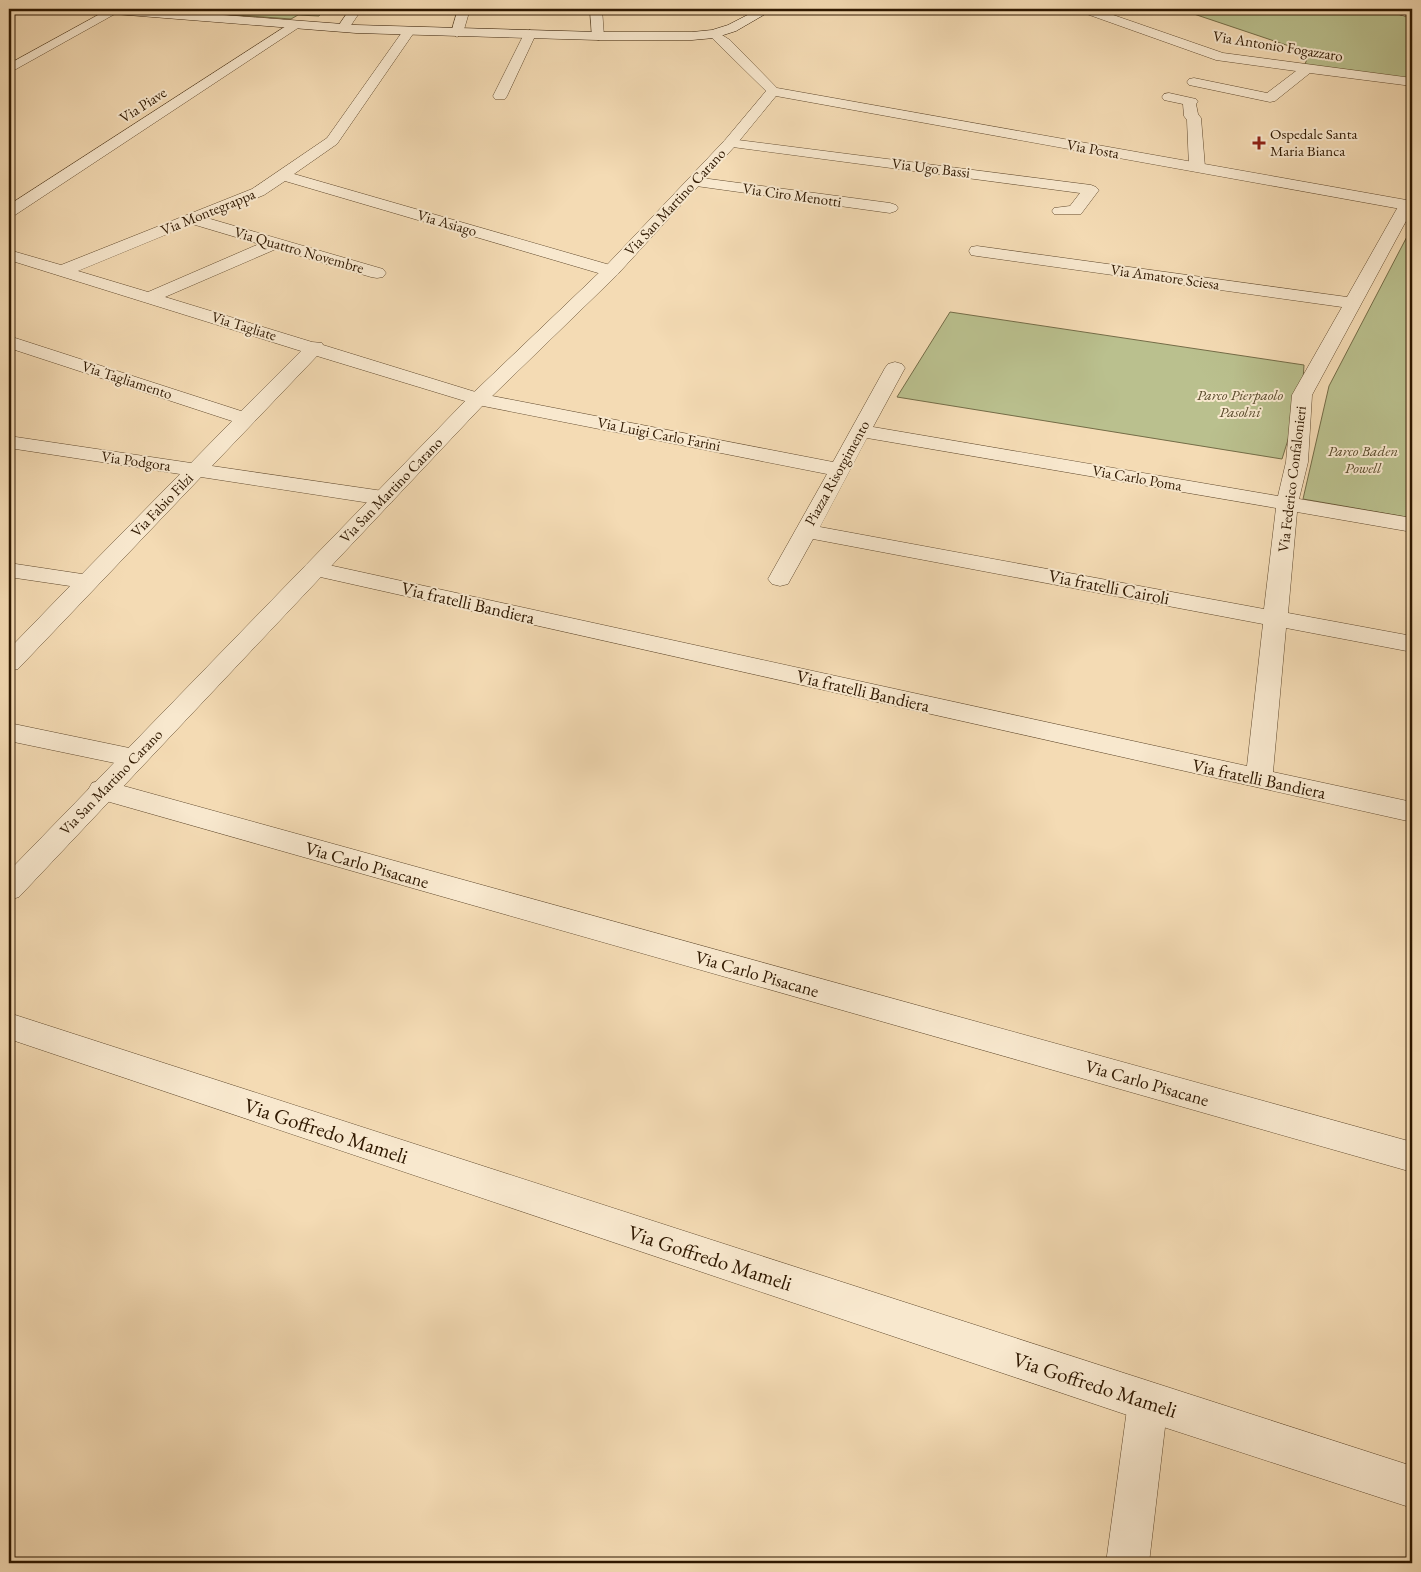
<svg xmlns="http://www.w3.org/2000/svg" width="1421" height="1572" font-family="'EB Garamond',serif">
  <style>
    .green { fill: #bac08e; stroke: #746c47 }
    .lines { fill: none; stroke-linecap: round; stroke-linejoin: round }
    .minor-casing { stroke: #60492d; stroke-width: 1 }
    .tertiary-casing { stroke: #60492d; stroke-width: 1 }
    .secondary-casing { stroke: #2f1800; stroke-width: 1 }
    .minor { fill: #f8e8ce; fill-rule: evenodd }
    .tertiary { fill: #f8e8ce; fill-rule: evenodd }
    .secondary { fill: #f8e8ce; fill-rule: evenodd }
    .poi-dot { fill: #8f2418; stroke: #f8e8ce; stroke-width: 2 }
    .labels { text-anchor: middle; stroke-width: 4; stroke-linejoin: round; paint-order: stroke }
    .far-street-label { font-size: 15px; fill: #2f1800; stroke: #f8e8ce }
    .far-poi-label { font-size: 15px; fill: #2f1800; stroke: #f8e8ce; text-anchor: start }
    .far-park-label { font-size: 15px; font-style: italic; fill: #594a2b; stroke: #f8e8ce }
    .street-label { font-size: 18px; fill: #2f1800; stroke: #f8e8ce }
    .near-street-label { font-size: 21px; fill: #2f1800; stroke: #f8e8ce }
  </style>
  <rect width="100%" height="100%" fill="#f4dbb4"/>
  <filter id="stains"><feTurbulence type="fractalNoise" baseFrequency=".004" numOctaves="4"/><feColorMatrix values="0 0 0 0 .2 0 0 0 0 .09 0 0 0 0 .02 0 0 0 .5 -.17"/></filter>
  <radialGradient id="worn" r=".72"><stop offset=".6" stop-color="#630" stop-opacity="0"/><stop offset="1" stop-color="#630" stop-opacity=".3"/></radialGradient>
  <!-- green -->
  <path class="green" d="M 154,9 L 324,9 L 319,16 L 298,15 L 291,19 Z
    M 1179,9 L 1383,9 L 1412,18 L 1412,79 L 1304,66 L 1310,53 Z
    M 1412,227 L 1412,518 L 1303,499 L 1329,386 Z
    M 950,312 L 1304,365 L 1302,395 L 1282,459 L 897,397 Z"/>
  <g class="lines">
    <!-- minor casing -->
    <g class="minor-casing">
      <path id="minor" d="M 109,9 L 122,10 L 9,73 L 9,64 Z
        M 350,9 L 362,9 L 347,31 L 339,31 L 337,28 Z
        M 458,9 L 470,9 L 463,33 L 457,37 L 451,33 Z
        M 590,9 L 602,9 L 604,36 L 602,39 L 598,40 L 592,36 Z
        M 1079,9 L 1096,9 L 1223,53 L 1412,78 L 1412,86 L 1310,73 L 1275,101 L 1270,102 L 1194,86 L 1189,85 L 1187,82 L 1189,79 L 1194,78 L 1267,93 L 1296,71 L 1216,60 L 1081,12 Z
        M 1388,9 L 1412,10 L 1412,18 L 1390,12 Z
        M 294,21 L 300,25 L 298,28 L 15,215 L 9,217 L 9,205 Z
        M 409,27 L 415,31 L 337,144 L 294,174 L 617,267 L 620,271 L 617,275 L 611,276 L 605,275 L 285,181 L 264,195 L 207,218 L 383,269 L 386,273 L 383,277 L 377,278 L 371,277 L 276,249 L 165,297 L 312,342 L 322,343 L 323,345 L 482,394 L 833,462 L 885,368 L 888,364 L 895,362 L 902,364 L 905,368 L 873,427 L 1278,496 L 1286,462 L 1292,395 L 1342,307 L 977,256 L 971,255 L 969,251 L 971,247 L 977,246 L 1347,297 L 1399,205 L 1401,202 L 1412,202 L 1412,210 L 1312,395 L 1308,462 L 1299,499 L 1412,518 L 1412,532 L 1297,512 L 1288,613 L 1412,636 L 1412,652 L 1286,628 L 1273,772 L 1412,802 L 1412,822 L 307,574 L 303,569 L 307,564 L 315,562 L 1247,766 L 1263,624 L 813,539 L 788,584 L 780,586 L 772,584 L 768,579 L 827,474 L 478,405 L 317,356 L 212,466 L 383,491 L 391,493 L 394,498 L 391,503 L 383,505 L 201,477 L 18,669 L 9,671 L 9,649 L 70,586 L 9,577 L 9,563 L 82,574 L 180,474 L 9,448 L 9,436 L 191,463 L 232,421 L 9,348 L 9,336 L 241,411 L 301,351 L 9,260 L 9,250 L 61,265 L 252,189 L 327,138 L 405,28 ZM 192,224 L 259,244 L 148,292 L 78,271 ZM 867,438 L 1276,508 L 1264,609 L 820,527 Z
        M 530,30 L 536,34 L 507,96 L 505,99 L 495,99 L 493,96 L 524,34 Z
        M 1169,93 L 1196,99 L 1198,102 L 1196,104 L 1198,114 L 1201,118 L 1205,167 L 1202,170 L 1192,170 L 1189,167 L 1187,120 L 1184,116 L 1183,104 L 1164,100 L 1162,97 L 1164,94 Z
        M 730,139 L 1091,185 L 1096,187 L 1099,190 L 1081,214 L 1054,214 L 1052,211 L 1054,208 L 1070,206 L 1080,193 L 725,146 L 723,143 L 725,140 Z
        M 694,177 L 890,203 L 896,205 L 898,208 L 896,211 L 890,213 L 689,185 L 686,182 L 689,179 Z
        M 9,723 L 134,749 L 144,752 L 147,758 L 144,764 L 134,767 L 9,741 Z
        M 102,780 L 1412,1142 L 1412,1172 L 92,797 L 88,790 L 92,783 Z
        M 1148,1382 L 1162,1388 L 1168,1402 L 1149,1563 L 1106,1563 L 1128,1402 L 1134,1388 Z"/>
    </g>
    <!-- tertiary casing -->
    <g class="tertiary-casing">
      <path id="tertiary" d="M 714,30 L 730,40 L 777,88 L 1412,201 L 1412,211 L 776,96 L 735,146 L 617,275 L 485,403 L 19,897 L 9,900 L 9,871 L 471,395 L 605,267 L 725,140 L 766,91 L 708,34 Z
        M 9,1013 L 1412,1466 L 1412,1508 L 1148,1422 L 9,1039 Z"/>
    </g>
    <!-- secondary casing -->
    <g class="secondary-casing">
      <path id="secondary" d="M 96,9 L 144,9 L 356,25 L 598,32 L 692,32 L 712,30 L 728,25 L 759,9 L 774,9 L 736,31 L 714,38 L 692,40 L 598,40 L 356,33 L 102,13 Z"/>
    </g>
    <!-- minor -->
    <use href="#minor" class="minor"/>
    <!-- tertiary -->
    <use href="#tertiary" class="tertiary"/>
    <!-- secondary -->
    <use href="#secondary" class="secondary"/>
  </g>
  <!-- markers -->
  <path class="poi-dot" d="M1256.5 135.5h5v5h5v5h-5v5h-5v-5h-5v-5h5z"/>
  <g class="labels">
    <!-- far-street labels -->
    <g class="far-street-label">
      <text transform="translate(1278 46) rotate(9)" y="5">Via Antonio Fogazzaro</text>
      <text transform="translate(143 105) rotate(-33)" y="5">Via Piave</text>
      <text transform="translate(1093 149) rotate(10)" y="5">Via Posta</text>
      <text transform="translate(931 168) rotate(7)" y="5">Via Ugo Bassi</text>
      <text transform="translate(792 195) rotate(8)" y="5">Via Ciro Menotti</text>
      <text transform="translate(675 202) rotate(-47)" y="5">Via San Martino Carano</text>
      <text transform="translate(208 212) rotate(-22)" y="5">Via Montegrappa</text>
      <text transform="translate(447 223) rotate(16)" y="5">Via Asiago</text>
      <text transform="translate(299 250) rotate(16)" y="5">Via Quattro Novembre</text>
      <text transform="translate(1165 277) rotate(8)" y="5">Via Amatore Sciesa</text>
      <text transform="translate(244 326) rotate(17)" y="5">Via Tagliate</text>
      <text transform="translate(127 380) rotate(18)" y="5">Via Tagliamento</text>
      <text transform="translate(659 434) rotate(11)" y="5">Via Luigi Carlo Farini</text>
      <text transform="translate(136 461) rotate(8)" y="5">Via Podgora</text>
      <text transform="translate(837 473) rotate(-61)" y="5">Piazza Risorgimento</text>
      <text transform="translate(1137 478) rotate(10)" y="5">Via Carlo Poma</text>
      <text transform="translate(1292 479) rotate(-83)" y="5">Via Federico Confalonieri</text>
      <text transform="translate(391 490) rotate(-46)" y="5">Via San Martino Carano</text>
      <text transform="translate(162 505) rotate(-46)" y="5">Via Fabio Filzi</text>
      <text transform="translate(111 782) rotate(-46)" y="5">Via San Martino Carano</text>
    </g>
    <!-- far-poi labels -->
    <g class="far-poi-label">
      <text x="1270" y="139">Ospedale Santa<tspan x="1270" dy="17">Maria Bianca</tspan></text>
    </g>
    <!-- far-park labels -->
    <g class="far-park-label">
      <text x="1240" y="400">Parco Pierpaolo<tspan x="1240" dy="17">Pasolni</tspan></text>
      <text x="1363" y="456">Parco Baden<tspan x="1363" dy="17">Powell</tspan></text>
    </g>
    <!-- street labels -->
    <g class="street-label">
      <text transform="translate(1109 587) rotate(11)" y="6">Via fratelli Cairoli</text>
      <text transform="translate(468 603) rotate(13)" y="6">Via fratelli Bandiera</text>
      <text transform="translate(863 691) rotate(13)" y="6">Via fratelli Bandiera</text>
      <text transform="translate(1259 779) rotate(12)" y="6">Via fratelli Bandiera</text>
      <text transform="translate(367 865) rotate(16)" y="6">Via Carlo Pisacane</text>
      <text transform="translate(757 974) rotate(16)" y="6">Via Carlo Pisacane</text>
      <text transform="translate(1147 1083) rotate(16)" y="6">Via Carlo Pisacane</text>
    </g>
    <!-- near-street labels -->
    <g class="near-street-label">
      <text transform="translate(326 1131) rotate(18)" y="7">Via Goffredo Mameli</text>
      <text transform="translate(710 1258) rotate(18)" y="7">Via Goffredo Mameli</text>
      <text transform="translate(1095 1385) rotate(18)" y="7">Via Goffredo Mameli</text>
    </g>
  </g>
  <!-- margin -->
  <rect width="1421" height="1572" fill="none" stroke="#f4dbb4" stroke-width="30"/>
  <rect x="10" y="10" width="1401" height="1552" fill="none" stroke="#2f1800" stroke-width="2.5"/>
  <rect x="15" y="15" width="1391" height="1542" fill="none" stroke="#2f1800"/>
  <rect width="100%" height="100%" filter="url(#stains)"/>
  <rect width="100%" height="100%" fill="url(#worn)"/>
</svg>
